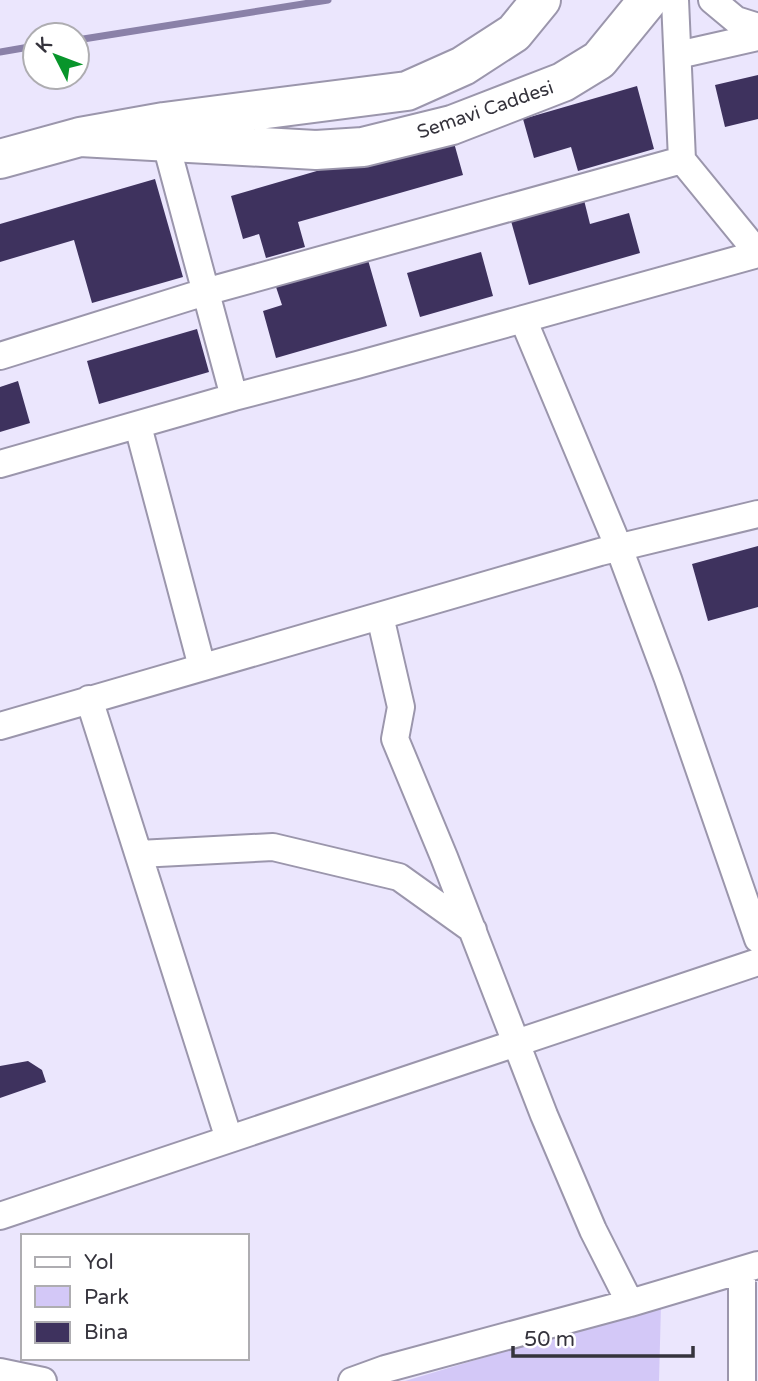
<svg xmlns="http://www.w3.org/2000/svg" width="758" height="1381" font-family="'Varela Round',sans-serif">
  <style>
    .green { fill: #d3c8f7 }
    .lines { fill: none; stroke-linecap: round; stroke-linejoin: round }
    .stream { stroke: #8a81a8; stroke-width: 7 }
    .building { fill: #3e325e }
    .street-casing { stroke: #9b96ac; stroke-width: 30 }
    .secondary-casing { stroke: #9b96ac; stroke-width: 42 }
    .street { stroke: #fff; stroke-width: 26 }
    .secondary { stroke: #fff; stroke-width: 38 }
    .labels { text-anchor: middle; stroke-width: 7; stroke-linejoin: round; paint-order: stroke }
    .street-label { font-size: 19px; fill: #35333c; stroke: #fff }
  </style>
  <rect width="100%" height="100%" fill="#ebe6fd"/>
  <!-- green -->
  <path class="green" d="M 661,1305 L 659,1381 L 405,1381 Z"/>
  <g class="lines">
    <!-- stream -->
    <path class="stream" d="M 77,40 L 328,0
      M 0,52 L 35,46"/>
  </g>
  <!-- building -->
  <path class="building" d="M 758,75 L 758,119 L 725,127 L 715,85 Z
    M 637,86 L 654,149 L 578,171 L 571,147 L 534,158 L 523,119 Z
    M 451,132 L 463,175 L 298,222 L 305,247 L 266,258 L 259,234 L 243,239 L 231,196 Z
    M 155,179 L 183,277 L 92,303 L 74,240 L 0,262 L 0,224 Z
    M 584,200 L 590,224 L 629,213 L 640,253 L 529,285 L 511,221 Z
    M 481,252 L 493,296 L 420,317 L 407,273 Z
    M 368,260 L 387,326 L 276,358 L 263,311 L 282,305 L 276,287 Z
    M 197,329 L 209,372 L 99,404 L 87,361 Z
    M 18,381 L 30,423 L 0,432 L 0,387 Z
    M 758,546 L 758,607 L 708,621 L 692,564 Z
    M 28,1061 L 42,1070 L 46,1082 L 0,1098 L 0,1066 Z"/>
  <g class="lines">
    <!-- street casing -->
    <g class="street-casing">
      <path id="street" d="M 712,0 L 736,20 L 758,27
        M 678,55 L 758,37
        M 166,144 L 234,397
        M 682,160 L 758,253
        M 523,319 L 619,548 L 668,679 L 758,939
        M 0,356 L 205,292 L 682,160 L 675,0
        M 138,426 L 202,667
        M 0,464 L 234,397 L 357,365 L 758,254
        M 380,616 L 401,707 L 395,739 L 444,857 L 544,1115 L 593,1230 L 630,1303
        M 89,699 L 229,1139
        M 0,726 L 600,552 L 758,514
        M 139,854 L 273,847 L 399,877 L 473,930
        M 0,1216 L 758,962
        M 0,1372 L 43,1381
        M 352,1381 L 385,1369 L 630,1303 L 758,1265
        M 742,1381 L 742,1270"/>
    </g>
    <!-- secondary casing -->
    <g class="secondary-casing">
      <path id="secondary" d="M 80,137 L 316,150 L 363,147 L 452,125 L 563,82 L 599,60 L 648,0
        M 0,159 L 80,137 L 164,122 L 407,91 L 463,66 L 514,33 L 541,0"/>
    </g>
    <!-- street -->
    <use href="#street" class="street"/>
    <!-- secondary -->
    <use href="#secondary" class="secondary"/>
  </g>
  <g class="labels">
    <!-- street labels -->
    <g class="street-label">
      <text transform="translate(485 109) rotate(-19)" y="7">Semavi Caddesi</text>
    </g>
  </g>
  <!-- legend -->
  <rect x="21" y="1234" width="228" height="126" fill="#ffffff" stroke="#aeadb1" stroke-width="2"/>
  <rect x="35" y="1257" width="35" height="10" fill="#ffffff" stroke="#aeadb1" stroke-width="2"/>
  <text x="84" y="1269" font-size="21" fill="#35333c">Yol</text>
  <rect x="35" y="1286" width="35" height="21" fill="#d3c8f7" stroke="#aeadb1" stroke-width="2"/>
  <text x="84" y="1304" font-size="21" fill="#35333c">Park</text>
  <rect x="35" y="1322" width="35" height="21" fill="#3e325e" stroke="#aeadb1" stroke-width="2"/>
  <text x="84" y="1339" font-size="21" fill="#35333c">Bina</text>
  <!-- north arrow -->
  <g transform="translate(56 56) rotate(312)"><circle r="33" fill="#ffffff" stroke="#aeadb1" stroke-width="2"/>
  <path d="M0-5L12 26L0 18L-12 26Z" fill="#08952b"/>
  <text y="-10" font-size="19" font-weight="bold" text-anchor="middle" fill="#35333c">K</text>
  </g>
  <!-- scale -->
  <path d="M513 1346v10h180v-10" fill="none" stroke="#35333c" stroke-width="3.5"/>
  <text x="524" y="1346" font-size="21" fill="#35333c" stroke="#ffffff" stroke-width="5" paint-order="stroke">50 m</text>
</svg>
